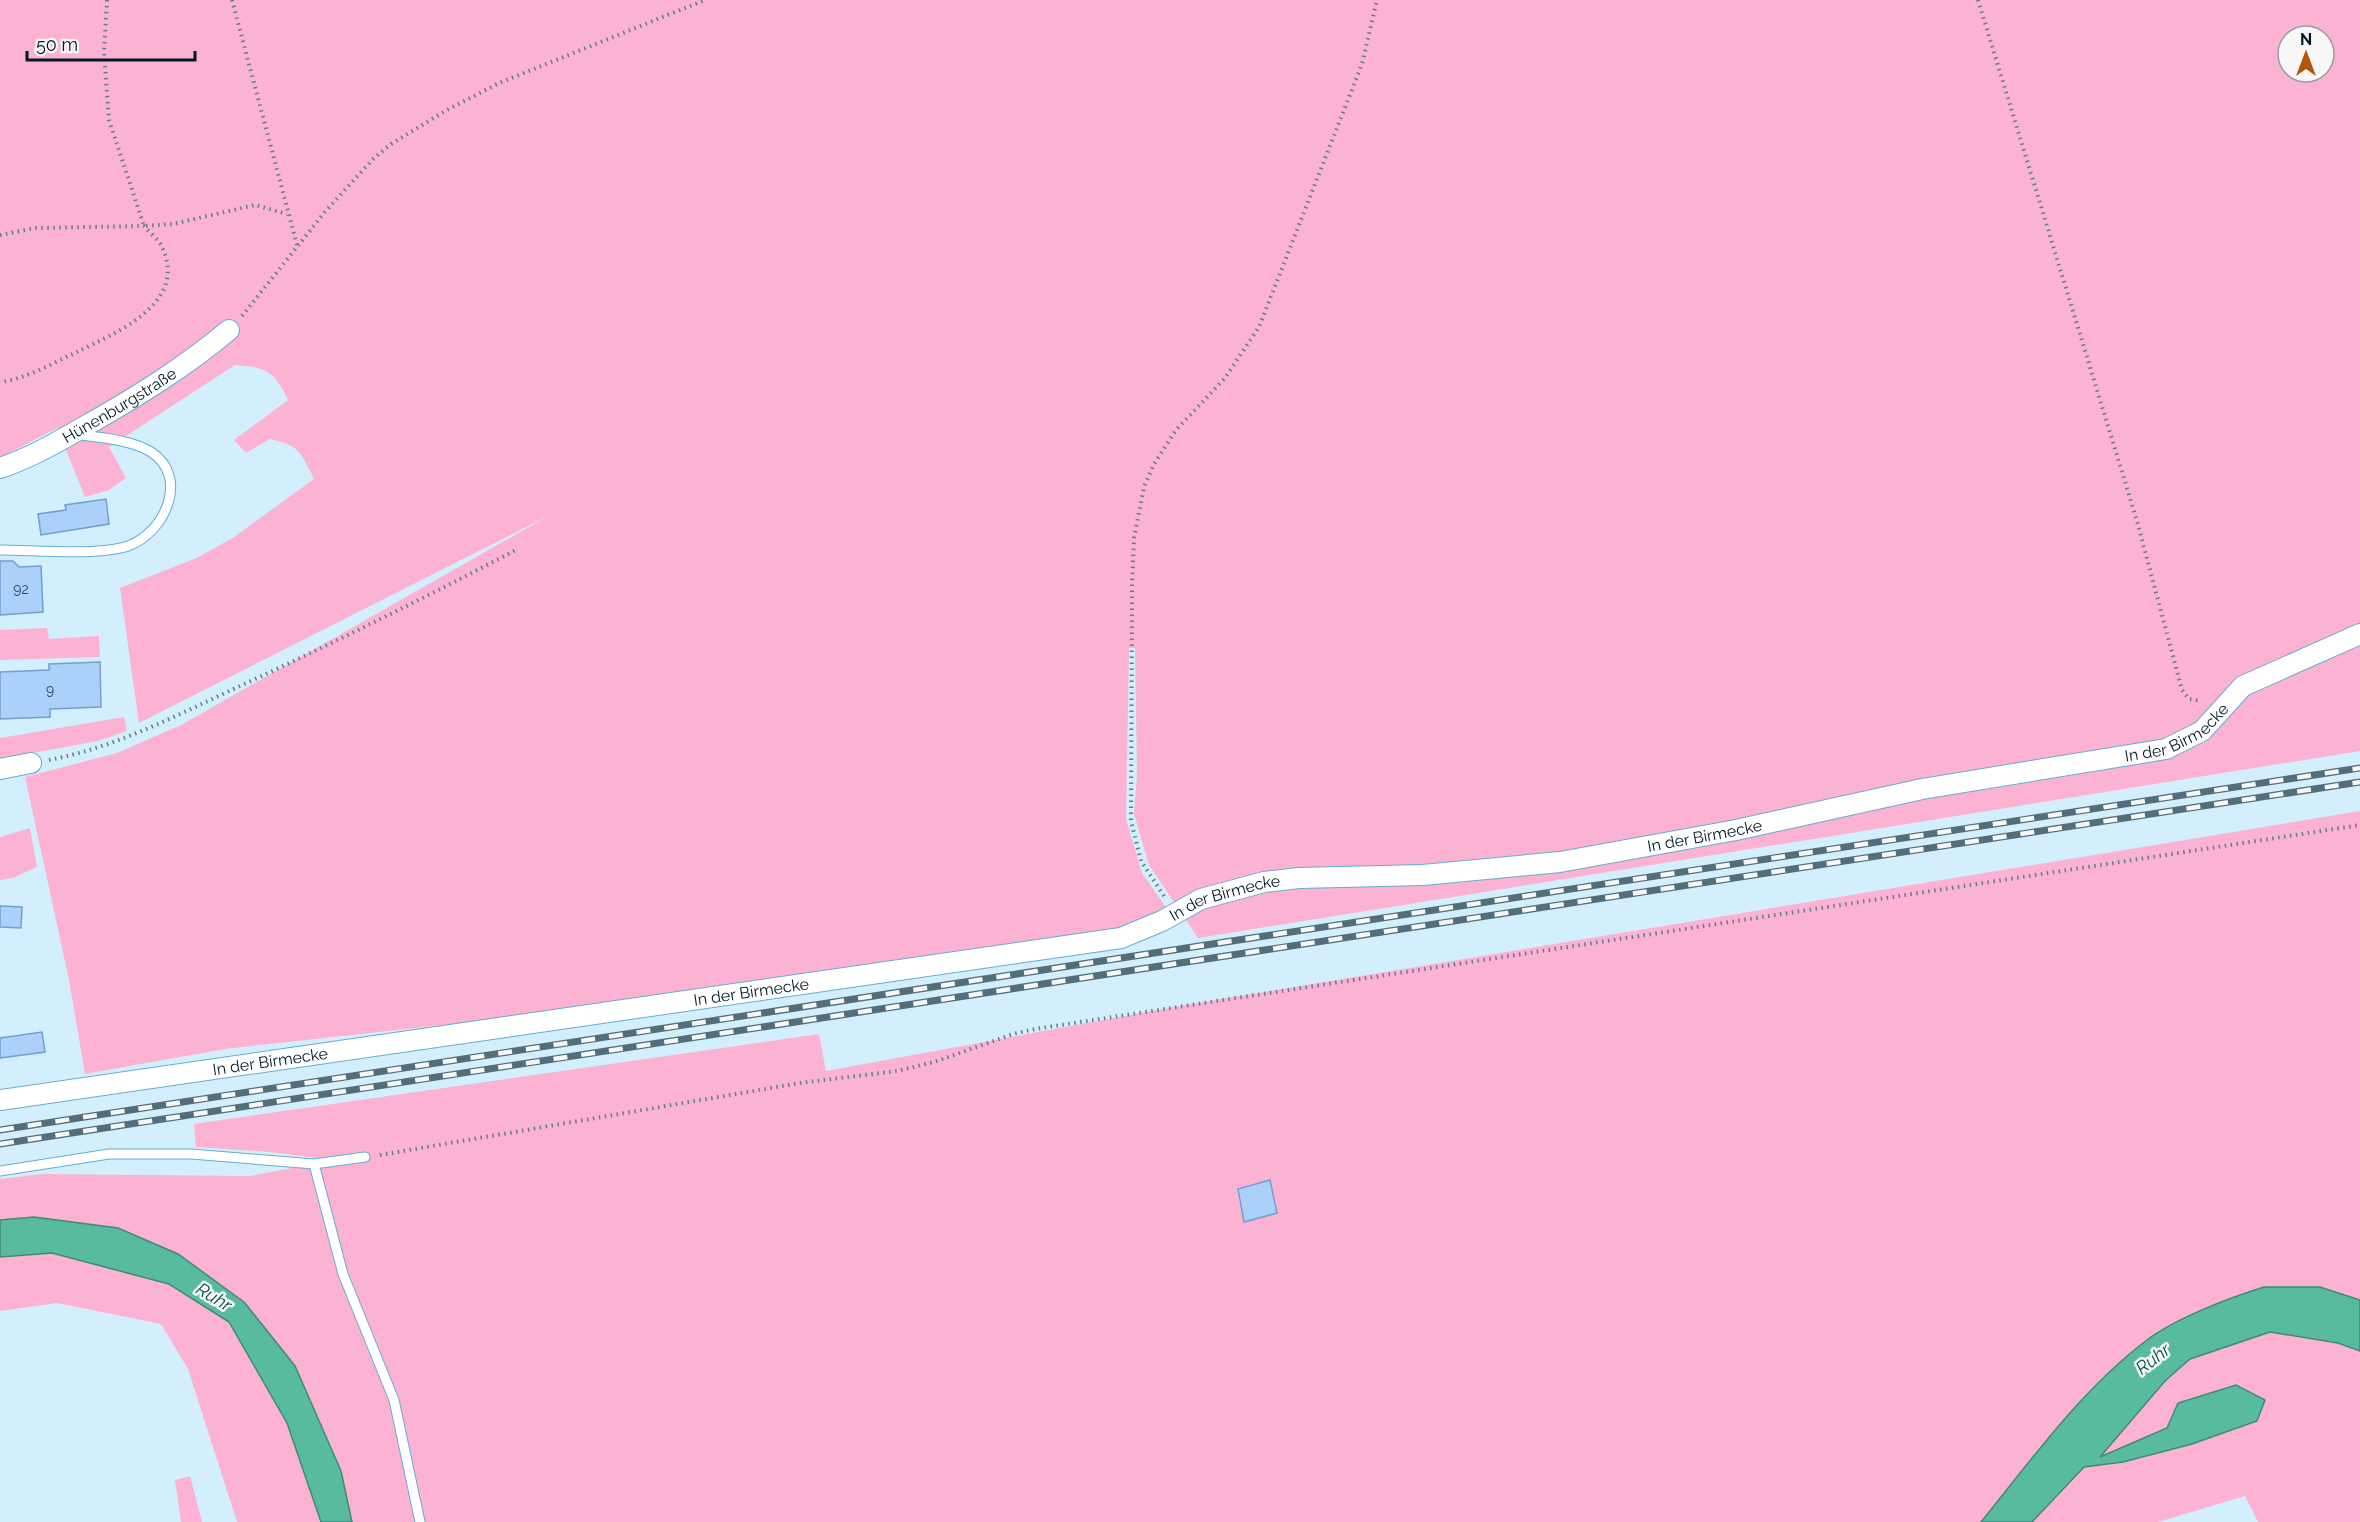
<svg xmlns="http://www.w3.org/2000/svg" width="2360" height="1522" font-family="Raleway,sans-serif">
  <style>
    .green { fill: #fcb3d3; fill-rule: evenodd }
    .water { fill: #59bb9d; stroke: #3e8a79; stroke-width: 1.5 }
    .building { fill: #abd1fb; stroke: #709fd0; stroke-width: 1.5 }
    .lines { fill: none; stroke-linecap: round; stroke-linejoin: round }
    .service-casing { stroke: #65add0; stroke-width: 11 }
    .minor-casing { stroke: #65add0; stroke-width: 22 }
    .path { stroke: #627c8a; stroke-width: 4; stroke-dasharray: 1.5 4.5; stroke-linecap: butt }
    .service { stroke: #fff; stroke-width: 9 }
    .minor { stroke: #fff; stroke-width: 20 }
    .rail-casing { stroke: #536d7a; stroke-width: 7 }
    .rail { stroke: #f7f7f7; stroke-width: 4.5; stroke-dasharray: 14; stroke-linecap: butt }
    .labels { text-anchor: middle; stroke-width: 5; stroke-linejoin: round; paint-order: stroke }
    .number-label { font-size: 14px; fill: #2b465a }
    .street-label { font-size: 16px; fill: #001825; stroke: #f7f7f7 }
    .water-label { font-size: 18px; font-style: italic; fill: #005642; stroke: #f7f7f7 }
  </style>
  <rect width="100%" height="100%" fill="#d3effd"/>
  <!-- green -->
  <path class="green" d="M 0,0 L 2360,0 L 2360,751 L 1198,938 L 1149,865 L 1134,814 L 1137,776 L 1135,648 L 1129,648 L 1126,819 L 1142,873 L 1168,910 L 1126,931 L 604,1007 L 225,1049 L 85,1074 L 69,980 L 25,777 L 117,753 L 181,725 L 550,515 L 139,723 L 120,588 L 197,558 L 234,537 L 314,479 C 301,453 300,445 270,439 L 246,453 L 234,440 L 288,400 C 275,371 266,367 235,365 L 109,447 L 126,478 L 109,490 L 85,497 L 57,428 L 0,458 ZM 2288,36 L 2324,36 L 2324,72 L 2288,72 Z
    M 47,628 L 49,639 L 99,636 L 100,657 L 0,660 L 0,630 Z
    M 124,717 L 127,731 L 98,741 L 0,759 L 0,738 Z
    M 2360,811 L 2360,1300 L 2320,1287 L 2082,1399 L 1981,1522 L 352,1522 L 341,1471 L 244,1302 L 34,1217 L 0,1220 L 0,1179 L 42,1174 L 250,1176 L 334,1160 L 270,1152 L 196,1147 L 194,1124 L 819,1034 L 826,1071 L 1185,1005 Z
    M 30,828 L 37,867 L 13,878 L 0,880 L 0,837 Z
    M 52,1253 L 169,1284 L 230,1322 L 287,1423 L 321,1522 L 237,1522 L 188,1369 L 161,1324 L 57,1303 L 0,1311 L 0,1257 Z
    M 2270,1332 L 2338,1343 L 2360,1351 L 2360,1522 L 2258,1522 L 2245,1496 L 2158,1522 L 2032,1522 L 2084,1467 L 2123,1462 L 2192,1444 L 2257,1421 L 2178,1403 L 2167,1428 L 2099,1458 L 2165,1381 L 2190,1359 Z
    M 190,1476 L 202,1522 L 181,1522 L 175,1480 Z"/>
  <!-- water -->
  <path class="water" d="M 34,1217 L 118,1228 L 178,1254 L 244,1302 L 295,1366 L 341,1471 L 352,1522 L 321,1522 L 287,1423 L 229,1322 L 169,1284 L 52,1253 L 0,1257 L 0,1220 Z
    M 2264,1287 L 2320,1287 L 2360,1300 L 2360,1351 L 2338,1343 L 2270,1332 L 2190,1359 L 2165,1381 L 2100,1457 L 2167,1428 L 2178,1403 L 2236,1385 L 2265,1400 L 2257,1421 L 2192,1444 L 2123,1462 L 2084,1467 L 2032,1522 L 1981,1522 C 2032,1459 2081,1390 2147,1340 C 2176,1318 2229,1298 2264,1287 Z"/>
  <!-- building -->
  <path class="building" d="M 106,499 L 109,524 L 41,535 L 38,514 L 66,510 L 65,505 Z
    M 0,561 L 13,561 L 19,567 L 41,566 L 43,612 L 0,615 Z
    M 100,662 L 101,707 L 50,709 L 50,717 L 0,719 L 0,672 L 49,670 L 49,664 Z
    M 0,906 L 22,907 L 21,928 L 0,927 Z
    M 42,1032 L 45,1052 L 0,1058 L 0,1038 Z
    M 1270,1180 L 1277,1213 L 1244,1222 L 1238,1189 Z"/>
  <g class="lines">
    <!-- service casing -->
    <g class="service-casing">
      <path id="service" d="M 0,550 C 34,550 99,556 128,546 C 165,533 190,477 151,452 C 131,439 98,438 75,434
        M 314,1164 L 343,1274 L 394,1400 L 420,1522
        M 0,1171 L 109,1154 L 191,1154 L 314,1164 L 365,1157"/>
    </g>
    <!-- minor casing -->
    <g class="minor-casing">
      <g id="minor">
        <path id="s1" d="M 0,468 C 31,458 59,441 87,425 C 138,396 185,367 229,330"/>
        <path d="M 0,769 L 31,763"/>
        <path id="s2" d="M 0,1100 L 1121,938 L 1162,921 L 1201,899 L 1264,882 L 1299,878 L 1423,875 L 1560,862 L 1736,830 L 1922,789 L 2166,749 L 2202,731 L 2243,686 L 2360,634"/>
      </g>
    </g>
    <!-- path -->
    <path class="path" d="M 107,0 L 104,52 L 109,120 L 144,226 L 173,224 L 255,205 L 287,214
      M 232,0 L 297,245
      M 1978,0 L 2137,521 L 2182,690 L 2189,699 L 2201,701
      M 0,235 L 36,228 L 144,226 C 150,233 159,240 162,247 C 189,304 115,333 77,352 C 52,363 27,379 0,382
      M 242,316 L 324,213 L 373,159 L 391,144 L 447,110 L 499,83 L 705,0
      M 49,760 C 117,747 177,715 240,686 C 334,643 426,597 518,549
      M 1164,896 L 1141,861 L 1131,821 L 1132,586 L 1134,538 L 1144,487 L 1154,464 L 1176,430 L 1225,378 L 1259,327 L 1362,64 L 1377,0
      M 380,1155 L 800,1083 L 897,1071 L 934,1062 L 1013,1034 L 1035,1029 L 2360,825"/>
    <!-- service -->
    <use href="#service" class="service"/>
    <!-- minor -->
    <use href="#minor" class="minor"/>
    <!-- rail casing -->
    <g class="rail-casing">
      <path id="rail" d="M 0,1130 L 2360,768
        M 0,1144 L 2360,782"/>
    </g>
    <!-- rail -->
    <use href="#rail" class="rail"/>
  </g>
  <g class="labels">
    <!-- number labels -->
    <g class="number-label">
      <text x="21" y="594">92</text>
      <text x="50" y="695">9</text>
    </g>
    <!-- street labels -->
    <g class="street-label">
      <text dy="6" stroke="none"><textPath href="#s1" startOffset="135">Hünenburgstraße</textPath></text>
      <text dy="6" stroke="none"><textPath href="#s2" startOffset="2217">In der Birmecke</textPath></text>
      <text dy="6" stroke="none"><textPath href="#s2" startOffset="1731">In der Birmecke</textPath></text>
      <text dy="6" stroke="none"><textPath href="#s2" startOffset="1245">In der Birmecke</textPath></text>
      <text dy="6" stroke="none"><textPath href="#s2" startOffset="759">In der Birmecke</textPath></text>
      <text dy="6" stroke="none"><textPath href="#s2" startOffset="273">In der Birmecke</textPath></text>
    </g>
    <!-- water labels -->
    <g class="water-label">
      <text transform="translate(214 1297) rotate(31)" y="6">Ruhr</text>
      <text transform="translate(2153 1359) rotate(-38)" y="6">Ruhr</text>
    </g>
  </g>
  <!-- north arrow -->
  <g transform="translate(2306 54)"><circle r="28" fill="#f7f7f7" stroke="#949ea3" stroke-width="1.5"/>
  <path d="M0-4.5L10 22L0 15L-10 22Z" fill="#b45507"/>
  <text y="-9" font-size="16" font-weight="bold" text-anchor="middle" fill="#001825">N</text>
  </g>
  <!-- scale -->
  <path d="M27 51v9h168v-9" fill="none" stroke="#001825" stroke-width="3"/>
  <text x="36" y="51" font-size="18" fill="#001825" stroke="#f7f7f7" stroke-width="4.5" paint-order="stroke">50 m</text>
</svg>
